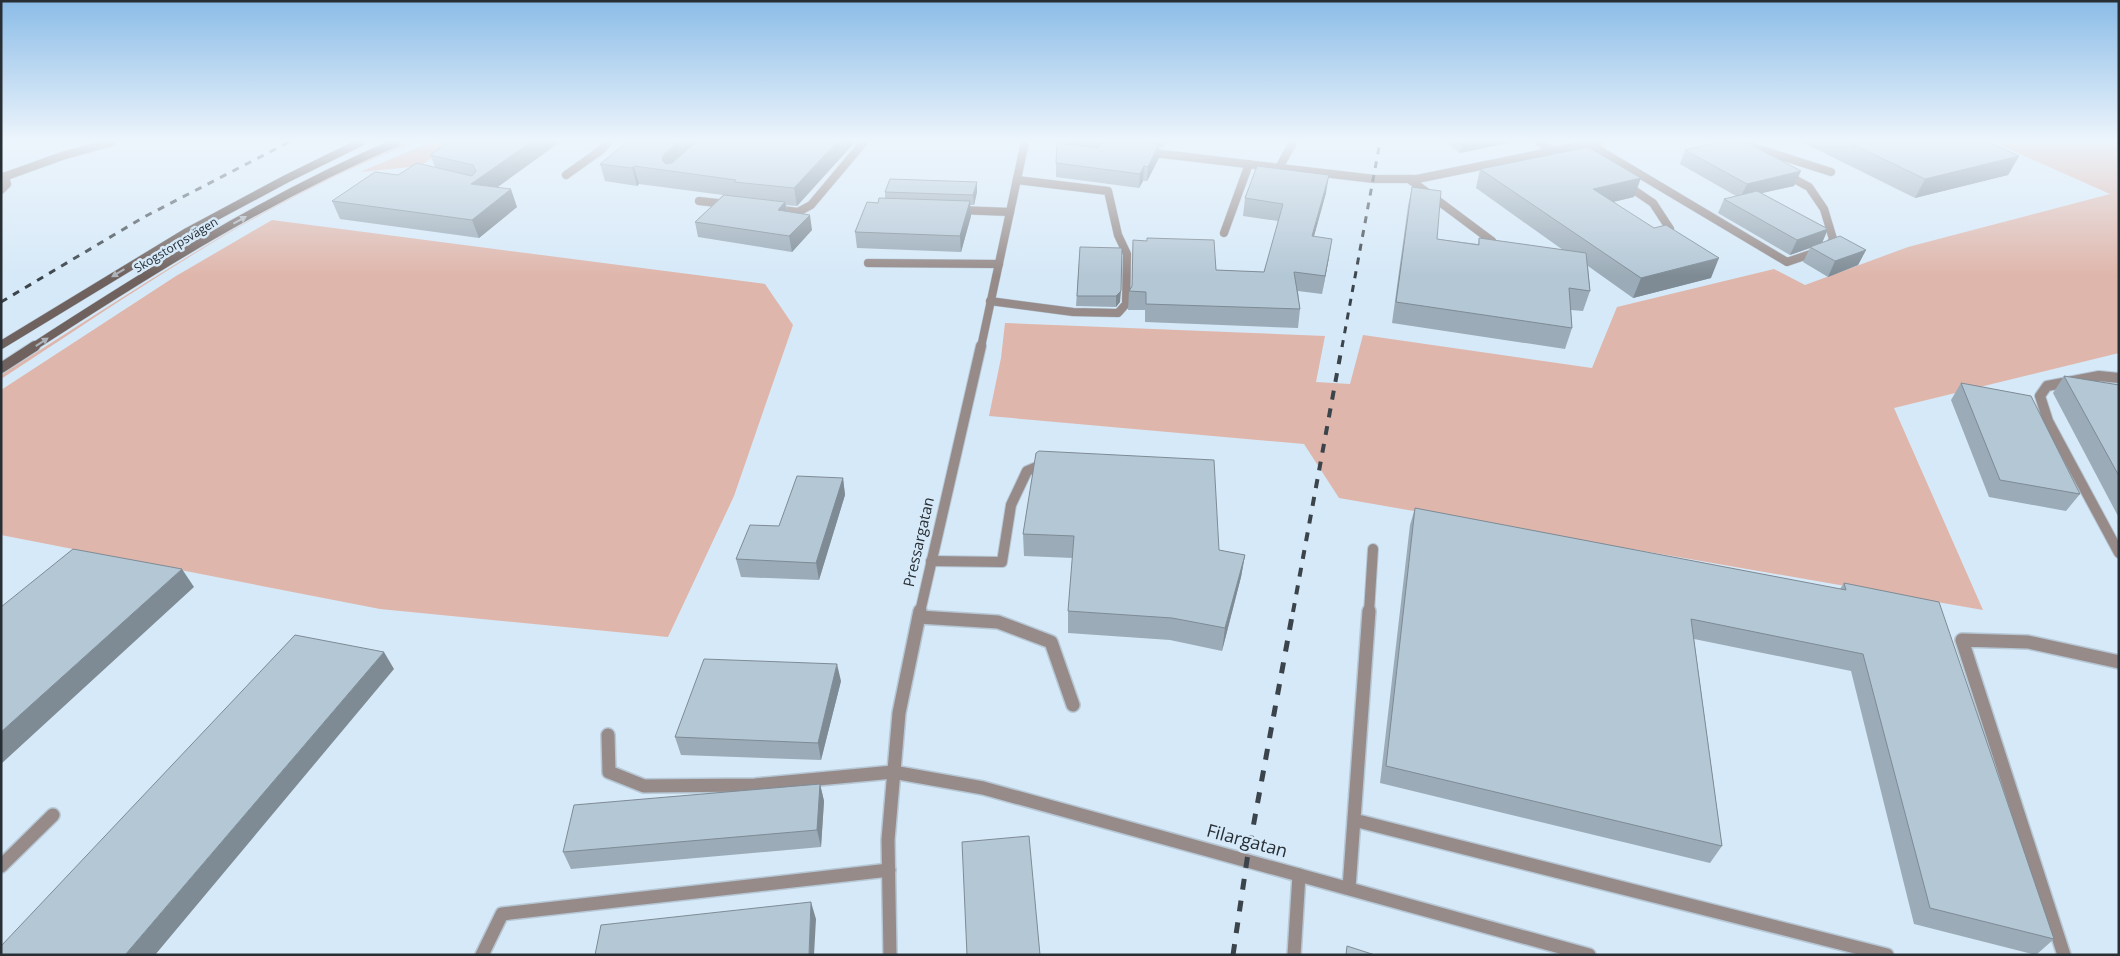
<svg xmlns="http://www.w3.org/2000/svg" width="2120" height="956" font-family="'Open Sans',sans-serif">
  <style>
    .green { fill: #dfb6ab }
    .lines { fill: none; stroke-linecap: round; stroke-linejoin: round }
    .lane-far2-casing { stroke: #b6c7d5; stroke-width: 9 }
    .lane-far1-casing { stroke: #b6c7d5; stroke-width: 12 }
    .lane-casing { stroke: #b6c7d5; stroke-width: 16 }
    .street-far2-casing { stroke: #b6c7d5; stroke-width: 9 }
    .street-far1-casing { stroke: #b6c7d5; stroke-width: 12 }
    .street-casing { stroke: #b6c7d5; stroke-width: 16 }
    .secondary-far1-casing { stroke: #b6c7d5; stroke-width: 9 }
    .secondary-casing { stroke: #b6c7d5; stroke-width: 12 }
    .lane-far2 { stroke: #968b89; stroke-width: 8 }
    .lane-far1 { stroke: #968b89; stroke-width: 10 }
    .lane { stroke: #968b89; stroke-width: 13 }
    .street-far2 { stroke: #968b89; stroke-width: 8 }
    .street-far1 { stroke: #968b89; stroke-width: 10 }
    .street { stroke: #968b89; stroke-width: 13 }
    .secondary-far1 { stroke: #6f615d; stroke-width: 8 }
    .secondary { stroke: #6f615d; stroke-width: 10 }
    .rail-far2 { stroke: #3c444b; stroke-width: 3; stroke-dasharray: 7 7; stroke-linecap: butt }
    .rail-far1 { stroke: #3c444b; stroke-width: 4; stroke-dasharray: 9 9; stroke-linecap: butt }
    .rail { stroke: #3c444b; stroke-width: 5; stroke-dasharray: 11 11; stroke-linecap: butt }
    .wall { fill: #9babb7 }
    .shaded-wall { fill: #7e8b95 }
    .building { fill: #b4c7d5; stroke: #7e8b95 }
    .oneway { fill: #adb3ba }
    .labels { text-anchor: middle; stroke-width: 5; stroke-linejoin: round; paint-order: stroke }
    .far-street-label { font-size: 12px; fill: #272e34; stroke: #d6e9f8 }
    .street-label { font-size: 15px; fill: #272e34; stroke: #d6e9f8 }
    .near-street-label { font-size: 18px; fill: #272e34; stroke: #d6e9f8 }
  </style>
  <rect width="100%" height="100%" fill="#d6e9f8"/>
  <!-- green -->
  <path class="green" d="M 407,142 L 416,142 C 268,197 133,293 1,379 L 1,375 C 133,291 262,203 407,142 Z
    M 432,142 L 455,142 L 420,166 L 360,172 Z
    M 1993,142 L 2119,142 L 2119,353 L 1894,408 L 1983,610 L 1339,498 L 1304,444 L 989,416 L 1001,358 L 1005,323 L 1325,336 L 1316,382 L 1350,384 L 1363,335 L 1592,368 L 1617,307 L 1774,269 L 1805,285 L 1908,247 L 2110,194 Z
    M 272,220 L 765,284 L 793,325 L 734,496 L 668,637 L 380,609 L 1,535 L 1,390 L 176,276 Z"/>
  <g class="lines">
    <!-- lane-far2 casing -->
    <g class="lane-far2-casing">
      <path id="lane-far2" d="M 1539,142 L 1554,152
        M 1737,142 L 1831,172
        M 1589,144 L 1787,262 L 1828,248 L 1833,239 L 1824,209 L 1809,187 L 1785,174
        M 1279,168 L 1293,142
        M 566,175 L 601,150 L 608,142
        M 1,176 L 5,177 L 7,184 L 1,190
        M 1409,179 L 1492,241
        M 1625,184 L 1653,203 L 1670,229
        M 699,201 L 727,204
        M 774,209 L 798,212 L 811,205 L 864,142
        M 958,210 L 1010,212
        M 1224,233 L 1249,164
        M 868,263 L 999,264
        M 990,301 L 1073,312 L 1118,313 L 1126,304 L 1127,254 L 1118,235 L 1108,191 L 1017,180"/>
    </g>
    <!-- lane-far1 casing -->
    <g class="lane-far1-casing">
      <path id="lane-far1" d="M 2119,378 L 2099,376 L 2047,386 L 2040,396 L 2048,421 L 2119,553
        M 931,561 L 1002,562 L 1011,505 L 1027,471 L 1046,463
        M 1369,612 L 1373,549"/>
    </g>
    <!-- lane casing -->
    <g class="lane-casing">
      <path id="lane" d="M 919,617 L 998,622 L 1051,642 L 1073,705
        M 608,735 L 609,772 L 644,786 L 755,785 L 893,772
        M 1354,820 L 1887,955
        M 1,866 L 53,815
        M 1349,888 L 1369,611
        M 482,955 L 502,914 L 889,870
        M 1294,955 L 1299,875
        M 2064,955 L 1962,640 L 2028,642 L 2119,662"/>
    </g>
    <!-- street-far2 casing -->
    <g class="street-far2-casing">
      <path id="street-far2" d="M 1070,142 L 1111,147
        M 1146,152 L 1374,179 L 1417,179 L 1598,142
        M 1,178 L 62,156 L 112,142
        M 981,347 L 1025,142"/>
    </g>
    <!-- street-far1 casing -->
    <g class="street-far1-casing">
      <path id="street-far1" d="M 920,612 L 981,346"/>
    </g>
    <!-- street casing -->
    <g class="street-casing">
      <path id="street" d="M 893,772 L 983,788 L 1589,955
        M 890,955 L 888,840 L 899,713 L 920,611"/>
    </g>
    <!-- secondary-far1 casing -->
    <g class="secondary-far1-casing">
      <path id="secondary-far1" d="M 1,345 L 187,232 L 286,179 L 361,142
        M 33,347 C 152,270 266,198 397,142"/>
    </g>
    <!-- secondary casing -->
    <g class="secondary-casing">
      <path id="secondary" d="M 1,368 L 35,346"/>
    </g>
    <!-- lane-far2 -->
    <use href="#lane-far2" class="lane-far2"/>
    <!-- lane-far1 -->
    <use href="#lane-far1" class="lane-far1"/>
    <!-- lane -->
    <use href="#lane" class="lane"/>
    <!-- street-far2 -->
    <use href="#street-far2" class="street-far2"/>
    <!-- street-far1 -->
    <use href="#street-far1" class="street-far1"/>
    <!-- street -->
    <use href="#street" class="street"/>
    <!-- secondary-far1 -->
    <use href="#secondary-far1" class="secondary-far1"/>
    <!-- secondary -->
    <use href="#secondary" class="secondary"/>
    <!-- rail-far2 -->
    <path class="rail-far2" d="M 1,302 L 144,217 L 289,142
      M 1342,347 L 1380,142"/>
    <!-- rail-far1 -->
    <path class="rail-far1" d="M 1293,612 L 1342,346"/>
    <!-- rail -->
    <path class="rail" d="M 1233,955 L 1247,860 L 1293,611"/>
  </g>
  <!-- wall -->
  <path class="wall" d="M 450,142 L 560,142 L 497,187 L 517,207 L 479,238 L 340,219 L 332,201 L 398,175 L 435,167 L 430,155 Z
    M 787,142 L 855,142 L 797,206 L 786,205 L 787,211 L 812,230 L 792,252 L 698,237 L 695,222 L 723,195 L 639,184 L 637,186 L 605,181 L 600,164 Z
    M 1102,142 L 1166,142 L 1164,148 L 1159,147 L 1159,158 L 1147,181 L 1143,181 L 1139,188 L 1056,177 L 1056,163 L 1098,148 Z
    M 1444,142 L 1512,142 L 1460,153 Z
    M 1802,142 L 1988,142 L 2019,156 L 2008,175 L 1915,198 Z
    M 1685,150 L 1794,186 L 1762,193 L 1828,229 L 1822,243 L 1866,250 L 1858,265 L 1828,277 L 1803,262 L 1810,248 L 1790,255 L 1718,213 L 1724,199 L 1736,196 L 1680,164 Z
    M 1480,169 L 1634,197 L 1614,202 L 1711,278 L 1633,298 L 1588,266 L 1590,291 L 1583,311 L 1571,310 L 1572,328 L 1565,349 L 1392,323 L 1408,206 L 1412,187 L 1437,239 L 1478,244 L 1479,238 L 1563,250 L 1476,188 Z
    M 885,192 L 977,192 L 974,205 L 970,205 L 971,216 L 961,252 L 857,248 L 855,232 L 878,203 L 885,198 Z
    M 1326,193 L 1314,236 L 1329,257 L 1322,294 L 1298,291 L 1300,309 L 1298,328 L 1145,322 L 1145,310 L 1128,310 L 1129,291 L 1132,286 L 1133,240 L 1216,270 L 1264,272 L 1278,221 L 1243,216 L 1245,198 Z
    M 1080,247 L 1120,302 L 1116,307 L 1076,306 Z
    M 2064,376 L 2119,385 L 2119,518 L 2053,393 Z
    M 1961,383 L 2080,494 L 2066,511 L 1989,497 L 1951,400 Z
    M 1036,453 L 1219,550 L 1245,555 L 1241,577 L 1222,651 L 1170,640 L 1068,633 L 1068,611 L 1073,558 L 1024,556 L 1023,534 Z
    M 843,478 L 845,495 L 819,580 L 741,577 L 736,559 L 779,526 Z
    M 1415,508 L 1840,589 L 1844,583 L 2054,939 L 2036,955 L 1914,924 L 1851,671 L 1694,639 L 1722,846 L 1710,863 L 1380,783 L 1410,525 Z
    M 841,681 L 821,760 L 681,755 L 675,737 Z
    M 820,784 L 824,801 L 821,847 L 571,869 L 563,852 Z"/>
  <!-- shaded-wall -->
  <path class="shaded-wall" d="M 531,142 L 560,142 L 477,202 L 471,184 Z
    M 678,142 L 701,142 L 669,171 L 662,160 L 664,154 Z
    M 837,142 L 855,142 L 797,206 L 794,188 Z
    M 1462,142 L 1512,142 L 1460,153 Z
    M 1159,144 L 1159,158 L 1147,181 L 1148,167 Z
    M 2019,156 L 2008,175 L 1915,198 L 1925,179 Z
    M 634,166 L 639,184 L 637,186 L 632,168 Z
    M 1144,166 L 1143,181 L 1139,188 L 1140,174 Z
    M 1801,171 L 1794,186 L 1740,198 L 1747,184 Z
    M 1329,175 L 1326,193 L 1309,254 L 1312,236 Z
    M 1641,178 L 1634,197 L 1586,208 L 1593,189 Z
    M 977,182 L 977,192 L 974,205 L 973,195 Z
    M 511,189 L 517,207 L 479,238 L 472,220 Z
    M 970,201 L 971,216 L 961,252 L 960,236 Z
    M 785,202 L 788,217 L 778,210 Z
    M 810,215 L 812,230 L 792,252 L 789,236 Z
    M 1828,229 L 1821,245 L 1810,247 L 1810,248 L 1790,255 L 1797,240 Z
    M 1332,239 L 1329,257 L 1322,294 L 1325,276 Z
    M 1866,250 L 1858,265 L 1828,277 L 1835,261 Z
    M 1719,258 L 1711,278 L 1633,298 L 1641,278 Z
    M 1121,291 L 1120,302 L 1116,307 L 1116,296 Z
    M 843,478 L 845,495 L 819,580 L 816,563 Z
    M 1245,555 L 1241,577 L 1222,651 L 1225,628 Z
    M 182,569 L 194,587 L 1,764 L 1,732 Z
    M 384,652 L 394,669 L 155,955 L 125,955 Z
    M 837,664 L 841,681 L 821,760 L 818,743 Z
    M 820,784 L 824,801 L 821,847 L 817,830 Z
    M 811,902 L 816,919 L 814,955 L 809,955 Z"/>
  <!-- building -->
  <path class="building" d="M 450,142 L 531,142 L 471,184 L 511,189 L 472,220 L 332,201 L 375,172 L 398,175 L 417,163 L 472,176 L 476,171 L 473,165 L 430,155 Z
    M 627,142 L 678,142 L 664,154 L 662,160 L 666,164 L 672,163 L 696,142 L 837,142 L 794,188 L 734,182 L 736,180 L 634,166 L 632,168 L 600,164 Z
    M 1102,142 L 1145,142 L 1159,144 L 1148,167 L 1144,166 L 1140,174 L 1056,163 L 1057,143 L 1098,148 Z
    M 1719,142 L 1746,142 L 1801,171 L 1747,184 L 1685,150 Z
    M 1848,142 L 1988,142 L 2019,156 L 1925,179 Z
    M 1588,147 L 1641,178 L 1593,189 L 1654,228 L 1666,225 L 1719,258 L 1641,278 L 1480,169 Z
    M 1257,166 L 1329,175 L 1312,236 L 1332,239 L 1325,276 L 1294,272 L 1300,309 L 1146,304 L 1146,292 L 1129,291 L 1132,286 L 1133,240 L 1147,241 L 1147,238 L 1214,240 L 1216,270 L 1264,272 L 1283,204 L 1245,198 Z
    M 890,179 L 977,182 L 973,195 L 885,192 Z
    M 1412,187 L 1441,191 L 1437,239 L 1479,245 L 1479,238 L 1586,253 L 1590,291 L 1569,288 L 1572,328 L 1396,302 Z
    M 1757,191 L 1828,229 L 1797,240 L 1724,199 Z
    M 724,195 L 785,202 L 778,210 L 810,215 L 789,236 L 695,222 Z
    M 879,198 L 970,201 L 960,236 L 855,232 L 867,202 L 878,203 Z
    M 1840,236 L 1866,250 L 1835,261 L 1810,247 Z
    M 1080,247 L 1122,248 L 1121,291 L 1116,296 L 1077,296 Z
    M 2064,376 L 2119,385 L 2119,476 Z
    M 1961,383 L 2031,396 L 2080,494 L 2000,480 Z
    M 1039,451 L 1214,460 L 1219,550 L 1245,555 L 1225,628 L 1172,618 L 1068,611 L 1074,536 L 1023,534 L 1036,453 Z
    M 797,476 L 843,478 L 816,563 L 736,559 L 750,525 L 779,526 Z
    M 1415,508 L 1846,590 L 1844,583 L 1939,602 L 2054,939 L 1930,908 L 1863,654 L 1691,619 L 1722,846 L 1386,766 Z
    M 73,549 L 182,569 L 1,732 L 1,607 Z
    M 295,635 L 384,652 L 125,955 L 1,955 L 1,946 Z
    M 704,659 L 837,664 L 818,743 L 675,737 Z
    M 820,784 L 817,830 L 563,852 L 574,805 Z
    M 1029,836 L 1040,955 L 967,955 L 962,842 Z
    M 811,902 L 809,955 L 595,955 L 601,925 Z
    M 1347,946 L 1375,955 L 1346,955 Z"/>
  <!-- one-way arrows -->
  <defs><path id="oneway-solid" d="M-6-.8H1V-3.2L6.5 0L1 3.2V.8H-6Z" transform="scale(1.25)"/></defs>
  <g class="oneway">
    <use href="#oneway-solid" transform="translate(240 220) rotate(-29)"/>
    <use href="#oneway-solid" transform="translate(118 273) rotate(149)"/>
    <use href="#oneway-solid" transform="translate(42 342) rotate(-33)"/>
  </g>
  <!-- sky -->
  <linearGradient id="sky" x2="0" y2="1"><stop stop-color="#8bbce7"/><stop offset="0.51" stop-color="#edf5fc"/><stop offset="1" stop-color="#edf5fc" stop-opacity="0"/></linearGradient>
  <rect width="2120" height="276" fill="url(#sky)"/>
  <g class="labels">
    <!-- far-street labels -->
    <g class="far-street-label">
      <text transform="translate(176 245) rotate(-31)" y="4">Skogstorpsvägen</text>
    </g>
    <!-- street labels -->
    <g class="street-label">
      <text transform="translate(919 542) rotate(-77)" y="5">Pressargatan</text>
    </g>
    <!-- near-street labels -->
    <g class="near-street-label">
      <text transform="translate(1247 841) rotate(15)" y="6">Filargatan</text>
    </g>
  </g>
  <!-- border -->
  <rect width="2120" height="956" fill="none" stroke="#272e34" stroke-width="5"/>
</svg>
